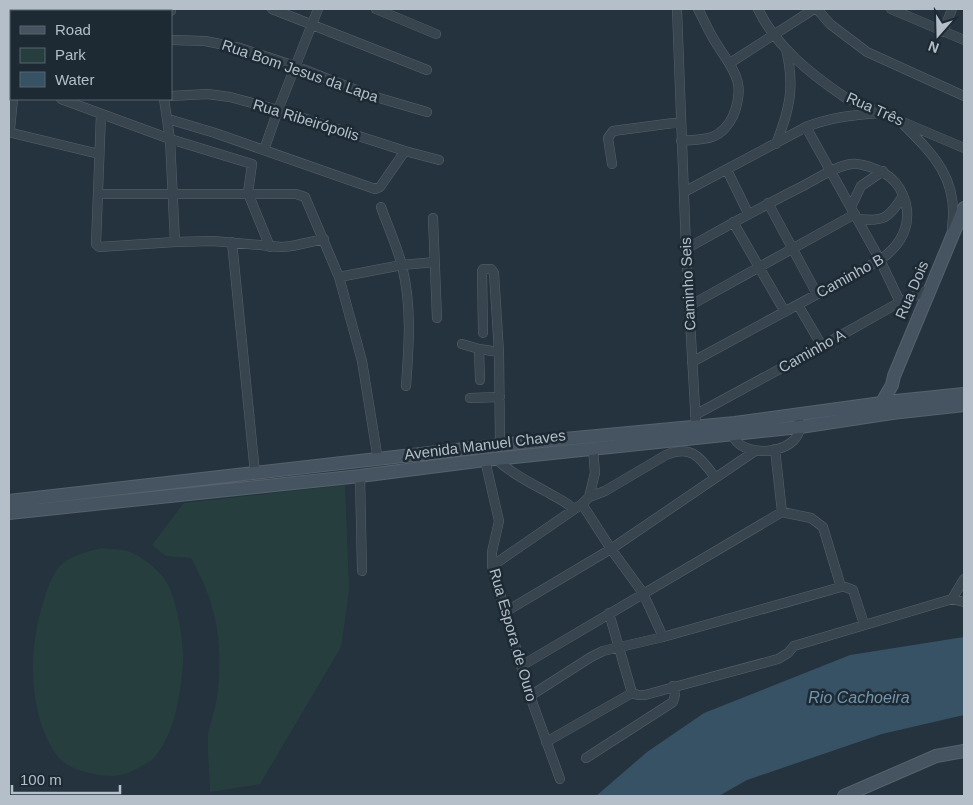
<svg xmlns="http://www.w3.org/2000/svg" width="973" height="805" font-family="Helvetica,sans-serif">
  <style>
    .green { fill: #263f3e }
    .water { fill: #375165 }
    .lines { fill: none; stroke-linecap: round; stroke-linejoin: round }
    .street-casing { stroke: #56626c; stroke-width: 10 }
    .secondary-casing { stroke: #56626c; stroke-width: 14 }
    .street { stroke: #38444e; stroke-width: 9 }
    .secondary { stroke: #465461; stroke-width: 12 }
    .labels { text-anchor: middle; stroke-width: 5; stroke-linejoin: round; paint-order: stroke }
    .street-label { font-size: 15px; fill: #b4bfc9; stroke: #1d2933 }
    .water-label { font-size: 16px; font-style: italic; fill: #7395ac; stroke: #1d2933 }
  </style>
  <rect width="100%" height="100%" fill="#24333e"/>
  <!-- green -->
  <path class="green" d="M 345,485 L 349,591 L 341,647 L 260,784 L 210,792 C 210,773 207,753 208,735 C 210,722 215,710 217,698 C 224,645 217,604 191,558 L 166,556 L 152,545 L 184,503 Z
    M 101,548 C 108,549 117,549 124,550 C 139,554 154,566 164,578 C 176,594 184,641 183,662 C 181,692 175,734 154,758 C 150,762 143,765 138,768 C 125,776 110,778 95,774 C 83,772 66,767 58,757 C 27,715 28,647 44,600 C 47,589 52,575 60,566 C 71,555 87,552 101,548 Z"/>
  <!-- water -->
  <path class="water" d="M 964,637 L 964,715 L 882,734 L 747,780 L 719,796 L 596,796 L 647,752 L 704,713 L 850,655 Z"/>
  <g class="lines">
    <!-- street casing -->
    <g class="street-casing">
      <path id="street" d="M 272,9 L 427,70
        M 376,9 L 436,34
        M 677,9 L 686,249 L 696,426
        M 758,9 C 776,47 812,75 846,98 L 964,148
        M 817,9 L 830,24 L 867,52 L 964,96
        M 891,9 L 964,40
        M 171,11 L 171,9
        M 943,32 L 952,9
        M 171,40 L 205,41 L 240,48 L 295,66 L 369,95 L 427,112
        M 9,59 L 11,60
        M 730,63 L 814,9
        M 9,79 L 11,80
        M 171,96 L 207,94 L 230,97 L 278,110 L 405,151 L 439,160
        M 13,99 L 10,129 L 12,133 L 99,154
        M 61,99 L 170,139 L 252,164 L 248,193 L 270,247
        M 164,99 L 170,139 L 175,242
        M 101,114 L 96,244 L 99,247 L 175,242 L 213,241 L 282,247 L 292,246 L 324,239
        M 168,119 L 215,133 L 375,189 L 380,187 L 405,151
        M 902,123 C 933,154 959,179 952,227
        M 806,127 L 880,260 L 900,302
        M 681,141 C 691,140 703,140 712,137 C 721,134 729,125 733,116 C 747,82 733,70 716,43 C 709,32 704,20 698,9
        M 776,144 C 790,109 795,86 786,49
        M 264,150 L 278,110 L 318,9
        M 612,164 L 608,138 L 613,131 L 681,122
        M 727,170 L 748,213
        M 684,192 L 806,127 C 831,117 854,115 879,113
        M 98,194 L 296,194 L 305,197 L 339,277 L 362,361 L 378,460
        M 768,203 L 817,294
        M 381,207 C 388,227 397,246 402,266 C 412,306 409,345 406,386
        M 851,207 L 861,186 L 883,171
        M 433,218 L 437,318
        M 858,219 C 884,222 889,218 903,196
        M 733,222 L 785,312
        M 232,242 L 255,473
        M 686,249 C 725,227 763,206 803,186 C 818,178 834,167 851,164 C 858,163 863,165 870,167 C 891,173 904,188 907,210 C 909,232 897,248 880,260 L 692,362
        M 339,277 L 402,265 L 435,262
        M 798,305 L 822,346
        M 689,306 L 855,214
        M 483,333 L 482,271 L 483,269 L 491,269 L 494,273 L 499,352 L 500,445
        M 462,344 L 479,349 L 499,352
        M 479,349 L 480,380
        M 470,398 L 500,397
        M 695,415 L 822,346 L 900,302 L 929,290
        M 734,428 L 734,438 C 747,461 806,452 799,422
        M 775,449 L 782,512
        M 496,459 C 511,473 529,482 547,492 C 557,498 565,501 574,509
        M 485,460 L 499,521 L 492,552 L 492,566 L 530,696 L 560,779
        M 360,476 L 362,571
        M 589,497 L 595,473 L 593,449
        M 582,504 L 611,549 L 643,593 L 663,637
        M 492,566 L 582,504 L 589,497 L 605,491 L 666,455 C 692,444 700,458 715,477
        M 952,599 L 964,579
        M 952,599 L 964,602
        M 505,612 L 611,549 L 755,451
        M 609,613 L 632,693
        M 521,666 L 782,512 L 811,518 L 823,527 L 841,587 L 845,587 L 853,590 L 864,624
        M 632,693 L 638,695 L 645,695 L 778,659 L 788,653 L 794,646 L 952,599
        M 530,696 L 591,657 L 603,651 L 663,637 L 841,587
        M 546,742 L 632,693
        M 586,758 L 673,702 L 675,695 L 673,686"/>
    </g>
    <!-- secondary casing -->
    <g class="secondary-casing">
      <path id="secondary" d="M 881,404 L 892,385 L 894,376 L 964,208
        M 9,501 L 500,445 L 735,423 L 896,401 L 964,394
        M 9,513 L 360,476 L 485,460 L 734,434 L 800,427 L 892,413 L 964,405
        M 844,796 L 936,756 L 964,751"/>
    </g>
    <!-- street -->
    <use href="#street" class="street"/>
    <!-- secondary -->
    <use href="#secondary" class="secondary"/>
  </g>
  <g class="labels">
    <!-- street labels -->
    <g class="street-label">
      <text transform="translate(300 71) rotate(19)" y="5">Rua Bom Jesus da Lapa</text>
      <text transform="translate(875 109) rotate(24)" y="5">Rua Três</text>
      <text transform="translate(306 120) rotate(17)" y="5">Rua Ribeirópolis</text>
      <text transform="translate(850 276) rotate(-29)" y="5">Caminho B</text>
      <text transform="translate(688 284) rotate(-93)" y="5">Caminho Seis</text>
      <text transform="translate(912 290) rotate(-67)" y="5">Rua Dois</text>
      <text transform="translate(812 351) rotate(-29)" y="5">Caminho A</text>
      <text transform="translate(485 445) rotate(-7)" y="5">Avenida Manuel Chaves</text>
      <text transform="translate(513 635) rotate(74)" y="5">Rua Espora de Ouro</text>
    </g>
    <!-- water labels -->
    <g class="water-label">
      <text x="859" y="703">Rio Cachoeira</text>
    </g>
  </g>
  <!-- border -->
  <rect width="973" height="805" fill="none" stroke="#b4bfc9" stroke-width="20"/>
  <!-- legend -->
  <rect x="10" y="10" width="162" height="90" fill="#1d2933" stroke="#59656f"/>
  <rect x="20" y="26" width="25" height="8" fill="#465461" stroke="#59656f"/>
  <text x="55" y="35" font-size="15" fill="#b4bfc9">Road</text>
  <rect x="20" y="48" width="25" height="15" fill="#263f3e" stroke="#59656f"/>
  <text x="55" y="60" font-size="15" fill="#b4bfc9">Park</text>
  <rect x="20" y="72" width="25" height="15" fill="#375165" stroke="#59656f"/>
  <text x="55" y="85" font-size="15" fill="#b4bfc9">Water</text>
  <!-- north arrow -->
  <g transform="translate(938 35) rotate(200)" stroke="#1d2933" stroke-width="4" paint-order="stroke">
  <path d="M0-4L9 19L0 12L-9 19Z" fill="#b4bfc9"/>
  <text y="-8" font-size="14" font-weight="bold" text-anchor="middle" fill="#b4bfc9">N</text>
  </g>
  <!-- scale -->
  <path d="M12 785v8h108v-8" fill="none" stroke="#b4bfc9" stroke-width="2.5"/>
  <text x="20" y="785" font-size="15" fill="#b4bfc9" stroke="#1d2933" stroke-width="4" paint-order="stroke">100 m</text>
</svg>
